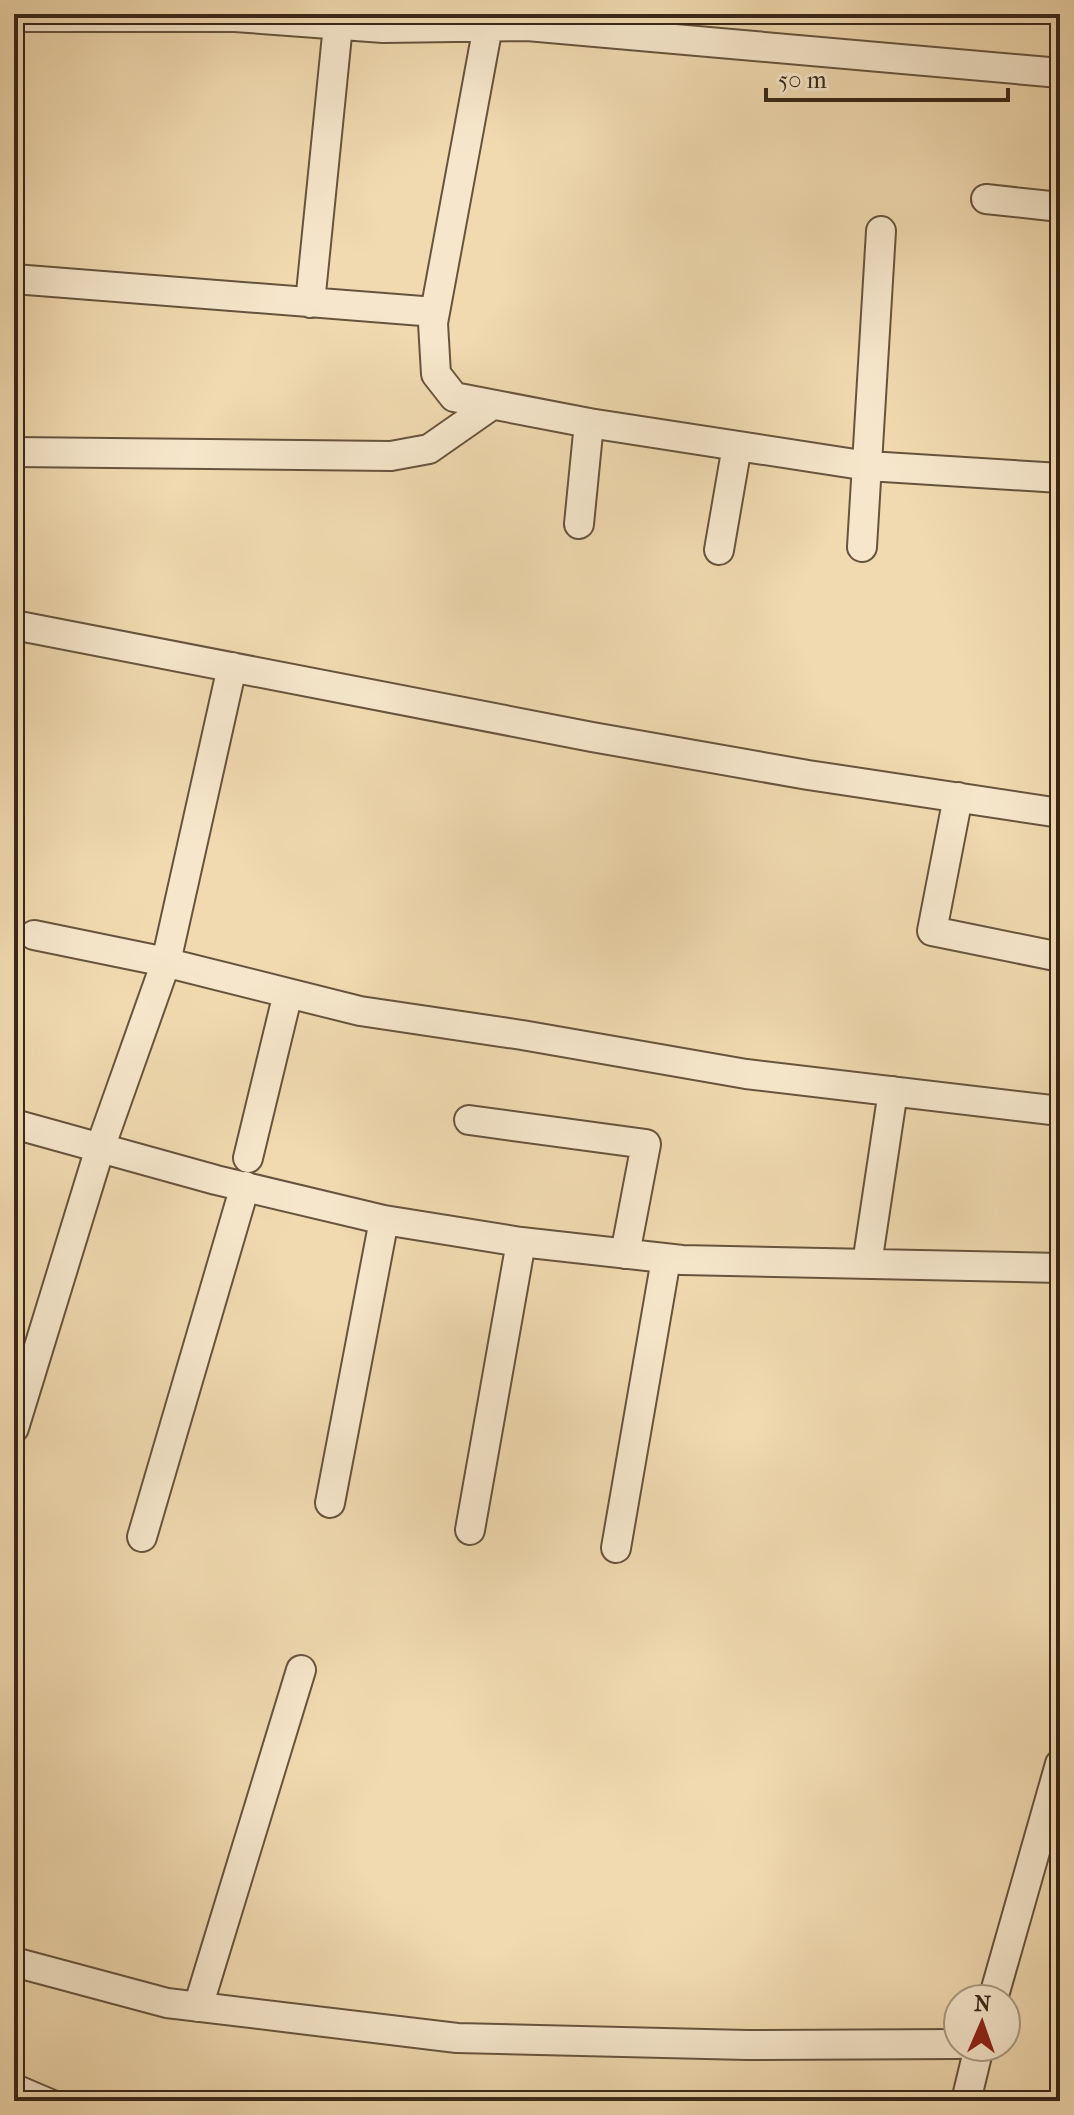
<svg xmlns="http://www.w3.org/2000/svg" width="1074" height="2115" font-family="'IM FELL French Canon',serif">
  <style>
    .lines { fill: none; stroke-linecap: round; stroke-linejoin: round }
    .lane-casing { stroke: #67543e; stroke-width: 18 }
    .street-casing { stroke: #67543e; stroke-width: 32 }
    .lane { stroke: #f6e7cc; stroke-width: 14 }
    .street { stroke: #f6e7cc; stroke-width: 28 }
  </style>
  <rect width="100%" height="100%" fill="#f1dab0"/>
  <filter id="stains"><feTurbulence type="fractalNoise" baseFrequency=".0025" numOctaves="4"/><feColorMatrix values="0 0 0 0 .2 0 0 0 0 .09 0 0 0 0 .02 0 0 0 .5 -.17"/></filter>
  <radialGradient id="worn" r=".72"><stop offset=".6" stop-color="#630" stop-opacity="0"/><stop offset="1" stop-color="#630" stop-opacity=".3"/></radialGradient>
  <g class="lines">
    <!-- lane casing -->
    <g class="lane-casing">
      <path id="lane" d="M 14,2081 L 61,2101"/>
    </g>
    <!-- street casing -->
    <g class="street-casing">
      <path id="street" d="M 235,14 L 235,17 L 383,28 L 527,26 L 1060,73
        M 14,17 L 235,17
        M 488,26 L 433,323 L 436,374 L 454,397 L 589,423 L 868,466 L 1060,478
        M 986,199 L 1060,207
        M 14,279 L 435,312
        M 310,303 L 338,25
        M 14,452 L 391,456 L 429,449 L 492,405
        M 579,524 L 589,423
        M 862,547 L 881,231
        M 719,550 L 737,446
        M 14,625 L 592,737 L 808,775 L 1060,813
        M 958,797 L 932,931 L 1060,957
        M 34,935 L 156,960 L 360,1011 L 522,1035 L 746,1074 L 1060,1111
        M 469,1120 L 646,1144 L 625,1254
        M 14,1124 L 216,1180 L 384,1220 L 521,1242 L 682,1260 L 1060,1268
        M 248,1158 L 288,993
        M 867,1264 L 893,1091
        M 14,1428 L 100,1148 L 166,962 L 232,667
        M 330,1503 L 384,1220
        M 470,1530 L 521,1242
        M 142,1537 L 245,1186
        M 616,1548 L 666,1259
        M 14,1962 L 167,2003 L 457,2038 L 747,2045 L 958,2044
        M 993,1999 L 1060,1764
        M 198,2007 L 301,1670
        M 966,2101 L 979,2047"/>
    </g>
    <!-- lane -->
    <use href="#lane" class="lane"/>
    <!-- street -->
    <use href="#street" class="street"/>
  </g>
  <!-- margin -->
  <rect width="1074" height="2115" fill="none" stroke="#f1dab0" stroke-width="48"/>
  <rect x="16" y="16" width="1042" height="2083" fill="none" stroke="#392718" stroke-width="4"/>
  <rect x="24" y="24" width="1026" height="2067" fill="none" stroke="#392718" stroke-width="2"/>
  <!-- north arrow -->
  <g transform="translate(982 2023) rotate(2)"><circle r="38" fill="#f6e7cc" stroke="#aa9a84" stroke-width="2"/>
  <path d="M0-6L14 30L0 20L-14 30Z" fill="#8f2418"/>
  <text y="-12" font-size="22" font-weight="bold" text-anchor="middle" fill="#392718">N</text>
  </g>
  <!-- scale -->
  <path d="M766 88v12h242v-12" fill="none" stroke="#392718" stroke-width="4"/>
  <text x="778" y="88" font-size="24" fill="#392718" stroke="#f6e7cc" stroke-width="6" paint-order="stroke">50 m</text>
  <rect width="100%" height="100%" filter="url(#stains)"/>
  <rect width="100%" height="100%" fill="url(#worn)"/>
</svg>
